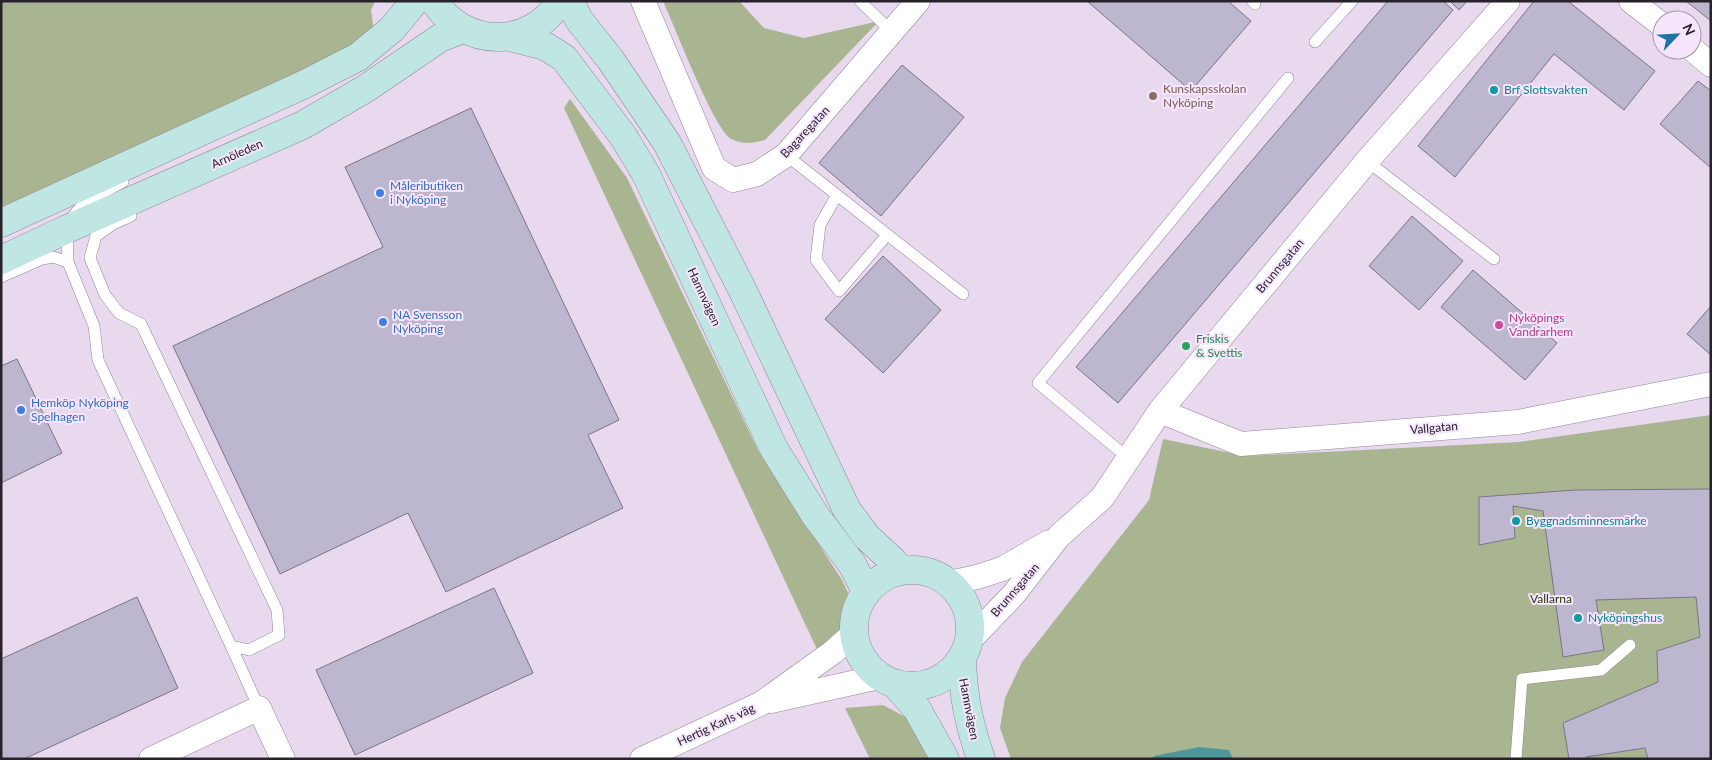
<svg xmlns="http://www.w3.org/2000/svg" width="1712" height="760" font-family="Lato,sans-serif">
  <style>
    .green { fill: #a9b590 }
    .water { fill: #4c979a }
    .building { fill: #bcb6ce; stroke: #7a7489 }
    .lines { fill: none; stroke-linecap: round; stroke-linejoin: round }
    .lane-casing { stroke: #928599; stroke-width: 12 }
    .street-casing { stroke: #928599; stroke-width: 25 }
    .secondary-casing { stroke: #928599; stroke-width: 29 }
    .lane { stroke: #fff; stroke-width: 11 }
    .street { stroke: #fff; stroke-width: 24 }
    .secondary { stroke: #bfe6e3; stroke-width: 28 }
    .culture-dot { fill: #0f9aa8; stroke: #f5e6fd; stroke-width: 2 }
    .education-dot { fill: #8d6e63; stroke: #f5e6fd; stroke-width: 2 }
    .shop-dot { fill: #3f7fe0; stroke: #f5e6fd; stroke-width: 2 }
    .hotel-dot { fill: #d1479c; stroke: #f5e6fd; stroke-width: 2 }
    .leisure-dot { fill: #2e9e5b; stroke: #f5e6fd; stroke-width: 2 }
    .labels { text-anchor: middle; stroke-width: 4; stroke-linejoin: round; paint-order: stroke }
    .education-label { font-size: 12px; fill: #785e54; stroke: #f5e6fd; text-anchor: start }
    .culture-label { font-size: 12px; fill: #0d838f; stroke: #f5e6fd; text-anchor: start }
    .street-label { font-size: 12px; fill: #28222a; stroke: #f5e6fd }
    .shop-label { font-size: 12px; fill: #366cbe; stroke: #f5e6fd; text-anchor: start }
    .hotel-label { font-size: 12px; fill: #b23c85; stroke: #f5e6fd; text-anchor: start }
    .leisure-label { font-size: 12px; fill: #27864d; stroke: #f5e6fd; text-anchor: start }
    .park-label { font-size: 12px; fill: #2c360e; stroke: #f5e6fd }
  </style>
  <rect width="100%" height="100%" fill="#e8d9ef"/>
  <!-- green -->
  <path class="green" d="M 1,1 L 375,1 L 371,10 L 374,31 L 314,68 L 1,212 Z
    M 663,1 L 739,1 L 764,28 L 804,38 L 879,21 L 765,140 C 752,143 744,145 731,139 C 714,129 674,25 663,1 Z
    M 570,99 L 627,178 L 759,452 L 842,580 L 851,599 L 842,633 L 822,660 L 564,108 Z
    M 1711,415 L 1711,759 L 1011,759 L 1000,728 L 1005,698 L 1022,662 L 1149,500 L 1163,439 L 1245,456 L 1519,442 Z
    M 883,705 L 911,720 L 933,759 L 870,759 L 845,708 Z"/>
  <!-- water -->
  <path class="water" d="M 1199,747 L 1229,750 L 1233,759 L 1151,759 L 1154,756 Z"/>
  <!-- building -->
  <path class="building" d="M 1087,1 L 1228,1 L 1251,21 L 1191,91 Z
    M 1388,1 L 1443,1 L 1453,10 L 1118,403 L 1076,367 Z
    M 1450,1 L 1467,1 L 1459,10 Z
    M 1534,1 L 1568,1 L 1655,71 L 1624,110 L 1554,54 L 1455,177 L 1418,146 Z
    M 1686,1 L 1711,1 L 1711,21 Z
    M 902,65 L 964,117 L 881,216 L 819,163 Z
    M 1698,81 L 1711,91 L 1711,168 L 1660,124 Z
    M 471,108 L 619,420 L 588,435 L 623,508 L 446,592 L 408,513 L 280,574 L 173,346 L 383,247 L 345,167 Z
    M 1412,216 L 1463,261 L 1419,310 L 1369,266 Z
    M 883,256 L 941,310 L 883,373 L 825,319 Z
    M 1473,270 L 1557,343 L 1525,380 L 1441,307 Z
    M 1711,306 L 1711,355 L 1687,334 Z
    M 17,359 L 62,453 L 1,483 L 1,366 Z
    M 1711,489 L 1711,759 L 1648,759 L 1645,748 L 1586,757 L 1587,759 L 1569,759 L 1563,723 L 1658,682 L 1657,651 L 1700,637 L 1696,597 L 1596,600 L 1604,650 L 1563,657 L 1543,511 L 1513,506 L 1515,538 L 1479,545 L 1479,497 L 1575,490 Z
    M 494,588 L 533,673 L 355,755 L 316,670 Z
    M 137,597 L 178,688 L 24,759 L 1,759 L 1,659 Z"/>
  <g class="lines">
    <!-- lane casing -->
    <g class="lane-casing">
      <path id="lane" d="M 860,1 L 892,32
        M 1252,1 L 1255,4
        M 1315,42 L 1352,1
        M 786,155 L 963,294
        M 1367,161 L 1494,259
        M 123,182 L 85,202 L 74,215 L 67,229 L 68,262 L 94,326 L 98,360 L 231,646 L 249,650 L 279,635 L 277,610 L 141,324 L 119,313 L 105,295 L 90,258 L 96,236 L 113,224 L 131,216
        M 837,195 L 820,225 L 816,260 L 839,291 L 887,235
        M 1,277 L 42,259 L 53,257 L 68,262
        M 1128,458 L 1038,383 L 1288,78
        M 231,646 L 259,708
        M 1516,759 L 1522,679 L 1601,670 L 1630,645"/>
    </g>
    <!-- street casing -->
    <g class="street-casing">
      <path id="street" d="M 643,1 L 714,168 L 733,180 L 757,174 L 786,155 L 918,1
        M 1631,1 L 1662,25
        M 1692,49 L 1711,65
        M 1160,411 L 1241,444 L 1518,422 L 1711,384
        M 949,583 L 977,577 L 1002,569 L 1049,542
        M 969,641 L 1014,594 L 1059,536 L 1102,498 L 1160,411 L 1367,161 L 1508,1
        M 771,701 L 879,677
        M 151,759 L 259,708 L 283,759
        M 642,759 L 762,703 L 833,652 L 853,634"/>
    </g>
    <!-- secondary casing -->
    <g class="secondary-casing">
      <path id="secondary" d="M 434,1 C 464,48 530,50 560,1
        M 570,1 L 579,20 L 610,59 L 667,143 L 742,289 L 847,510 L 867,537 L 893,561 L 901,571
        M 510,37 L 545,46 L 564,58 L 623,136 L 646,174 L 774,449 L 815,515 L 852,564 L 866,591
        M 1,223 L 305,84 L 358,57 L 392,29 L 415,1
        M 1,260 L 67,229 L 303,125 L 365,89 L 440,38 L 463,29
        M854 628a58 58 0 1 1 116 0a58 58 0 1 1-116 0Z
        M 962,659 C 963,696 969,724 981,759
        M 895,684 L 917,709 L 945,759"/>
    </g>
    <!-- lane -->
    <use href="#lane" class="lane"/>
    <!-- street -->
    <use href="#street" class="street"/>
    <!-- secondary -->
    <use href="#secondary" class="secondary"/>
  </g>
  <!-- markers -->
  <g class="culture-dot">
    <circle cx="1494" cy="90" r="5"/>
    <circle cx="1516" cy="521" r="5"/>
    <circle cx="1578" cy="618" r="5"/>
  </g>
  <circle class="education-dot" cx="1153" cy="96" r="5"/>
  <g class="shop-dot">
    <circle cx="380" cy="193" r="5"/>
    <circle cx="383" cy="322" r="5"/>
    <circle cx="21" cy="410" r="5"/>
  </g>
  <circle class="hotel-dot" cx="1499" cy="325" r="5"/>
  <circle class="leisure-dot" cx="1186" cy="346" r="5"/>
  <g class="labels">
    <!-- education labels -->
    <g class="education-label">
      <text x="1163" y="93">Kunskapsskolan<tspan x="1163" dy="14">Nyköping</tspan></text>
    </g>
    <!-- culture labels -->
    <g class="culture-label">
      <text x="1504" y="94">Brf Slottsvakten</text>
      <text x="1526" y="525">Byggnadsminnesmärke</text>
      <text x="1588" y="622">Nyköpingshus</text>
    </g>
    <!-- street labels -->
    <g class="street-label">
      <text transform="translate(805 132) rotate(-47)" y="4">Bagaregatan</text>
      <text transform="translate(237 154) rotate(-24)" y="4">Arnöleden</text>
      <text transform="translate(1280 266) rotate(-50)" y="4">Brunnsgatan</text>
      <text transform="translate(704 297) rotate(65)" y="4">Hamnvägen</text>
      <text transform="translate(1434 428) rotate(-5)" y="4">Vallgatan</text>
      <text transform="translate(1015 590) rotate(-49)" y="4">Brunnsgatan</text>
      <text transform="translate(969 709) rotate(79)" y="4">Hamnvägen</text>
      <text transform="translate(716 725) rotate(-25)" y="4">Hertig Karls väg</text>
    </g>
    <!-- shop labels -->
    <g class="shop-label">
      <text x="390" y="190">Måleributiken<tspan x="390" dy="14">i Nyköping</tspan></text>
      <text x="393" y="319">NA Svensson<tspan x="393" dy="14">Nyköping</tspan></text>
      <text x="31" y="407">Hemköp Nyköping<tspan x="31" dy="14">Spelhagen</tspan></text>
    </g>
    <!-- hotel labels -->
    <g class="hotel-label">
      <text x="1509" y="322">Nyköpings<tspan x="1509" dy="14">Vandrarhem</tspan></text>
    </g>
    <!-- leisure labels -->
    <g class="leisure-label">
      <text x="1196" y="343">Friskis<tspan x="1196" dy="14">&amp; Svettis</tspan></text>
    </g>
    <!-- park labels -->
    <g class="park-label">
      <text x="1551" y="603">Vallarna</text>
    </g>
  </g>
  <!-- border -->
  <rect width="1712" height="760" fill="none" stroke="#28222a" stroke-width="5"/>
  <!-- north arrow -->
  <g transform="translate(1677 35) rotate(65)"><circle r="24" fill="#f5e6fd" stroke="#a398a9"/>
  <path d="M0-4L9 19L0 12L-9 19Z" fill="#2073a4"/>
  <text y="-8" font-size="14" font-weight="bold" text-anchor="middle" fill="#28222a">N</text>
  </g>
</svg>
